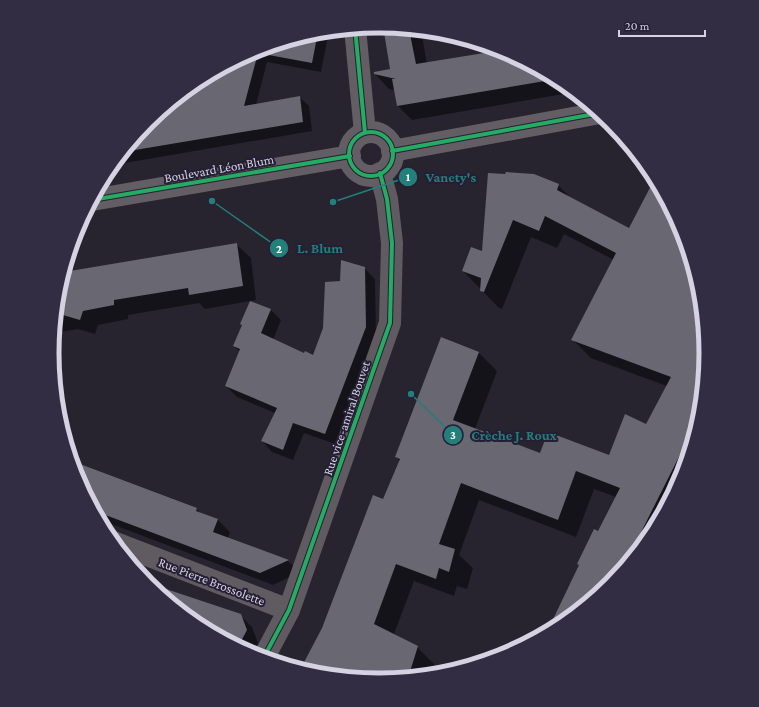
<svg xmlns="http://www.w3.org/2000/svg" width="759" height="707" font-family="'Crimson Pro',serif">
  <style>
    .shadow { fill: #0007 }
    .building { fill: #686772 }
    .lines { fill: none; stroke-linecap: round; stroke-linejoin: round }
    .street { stroke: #5f5b60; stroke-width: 22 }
    .secondary { stroke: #625e63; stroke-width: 22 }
    .cycleway-casing { stroke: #251f35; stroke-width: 6 }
    .cycleway { stroke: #26ab63; stroke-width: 4 }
    .labels { text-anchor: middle; stroke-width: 4; stroke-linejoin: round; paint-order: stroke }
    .street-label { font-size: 13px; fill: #d5d2e1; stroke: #251f35 }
    .rim { fill: none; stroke: #d5d2e1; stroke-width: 5 }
    .leader { fill: none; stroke: #237f7a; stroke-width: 1.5 }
    .callout-dot { fill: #237f7a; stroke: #251f35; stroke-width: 1.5 }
    .mark-label { font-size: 12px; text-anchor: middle; font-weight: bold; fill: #fff }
    .callout-label { font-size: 14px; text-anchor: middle; font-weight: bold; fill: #237f7a; stroke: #251f35; stroke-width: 4; stroke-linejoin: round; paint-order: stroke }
  </style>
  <rect width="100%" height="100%" fill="#272430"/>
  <!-- shadow -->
  <path class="shadow" d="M 384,26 L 421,30 L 427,64 L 485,53 L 495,48 L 505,51 L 562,81 L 575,92 L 412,120 L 397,105 L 395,90 L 389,89 L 375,74 L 391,70 Z
    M 329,31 L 321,72 L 267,62 L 256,105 L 299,97 L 309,106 L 312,131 L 113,165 L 148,122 L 198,81 L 254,51 L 316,32 Z
    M 489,174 L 558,185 L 573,200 L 630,229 L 656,179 L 682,228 L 701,290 L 707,354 L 701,418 L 682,479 L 652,536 L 611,585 L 561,626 L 552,631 L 616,497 L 594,489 L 576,537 L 479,500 L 459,555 L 473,568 L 467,589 L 457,586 L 454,596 L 414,581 L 394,634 L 417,647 L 435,665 L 432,676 L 405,679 L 390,671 L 386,680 L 379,681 L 315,675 L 322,628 L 384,500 L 400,461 L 396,457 L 441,339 L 479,353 L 497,371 L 475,429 L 541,454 L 609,457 L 647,426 L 667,386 L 591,358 L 573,340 L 614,260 L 564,234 L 557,248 L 531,237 L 502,309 L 499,308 L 463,271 L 483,252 Z
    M 236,244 L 251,258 L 256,300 L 205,309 L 199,303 L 128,315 L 128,319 L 98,325 L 95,334 L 78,329 L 54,333 L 58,289 L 63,273 Z
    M 364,268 L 375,279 L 376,338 L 335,444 L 304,433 L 293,460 L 272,452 L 262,441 L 275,413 L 237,397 L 226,386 L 240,352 L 234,346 L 271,310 L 281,320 L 273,340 L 305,355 L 314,356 L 341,282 Z
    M 72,462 L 196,509 L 201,514 L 218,520 L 230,532 L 228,538 L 288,561 L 300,572 L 273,585 L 98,519 L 77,479 Z
    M 146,583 L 240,615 L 252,627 L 258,643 L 252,655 L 197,626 Z"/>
  <!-- building -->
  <path class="building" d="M 383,26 L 409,29 L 416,64 L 484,53 L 482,44 L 505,51 L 557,79 L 397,106 L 392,79 L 396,79 L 374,74 L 374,72 L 390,69 Z
    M 318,32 L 312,63 L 258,53 L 244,106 L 300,96 L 303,122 L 123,152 L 148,122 L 198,81 L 254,51 Z
    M 506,172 L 534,174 L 559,184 L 557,190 L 629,228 L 655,178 L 682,228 L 701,290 L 707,354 L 701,413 L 619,576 L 611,586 L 561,626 L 546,634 L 579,565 L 577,564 L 594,529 L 598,531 L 620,488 L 576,471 L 558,520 L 461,483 L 439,544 L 455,549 L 449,572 L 439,568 L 436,579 L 396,564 L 374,624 L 418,646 L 408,678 L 379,681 L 315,675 L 300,670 L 322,628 L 373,495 L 383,499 L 400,459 L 395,457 L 441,337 L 479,352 L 453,420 L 540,453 L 548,432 L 609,455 L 625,414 L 646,424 L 671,377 L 571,340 L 616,253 L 545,216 L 539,231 L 513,220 L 484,292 L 480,291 L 481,278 L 462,271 L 471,247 L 482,251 L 488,173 L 505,174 Z
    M 237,243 L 243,286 L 189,295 L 188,288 L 114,300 L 114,305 L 83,311 L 80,320 L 56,313 L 58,289 L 64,272 Z
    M 341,260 L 365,267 L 366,327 L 325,434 L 293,423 L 283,450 L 261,441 L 277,408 L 225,386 L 240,349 L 233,346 L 242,325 L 240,324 L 250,301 L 271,309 L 261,333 L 304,353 L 305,351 L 313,355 L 323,328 L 325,282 L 340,281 Z
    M 72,461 L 197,508 L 196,511 L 218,519 L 213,532 L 289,560 L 260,573 L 100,513 L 95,513 L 77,479 Z
    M 148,583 L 241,614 L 247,630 L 238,647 L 197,626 L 148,585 Z"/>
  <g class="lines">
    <!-- street -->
    <path class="street" d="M 113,542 L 289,610
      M 263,659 L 289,610 L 390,323 L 392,243 L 387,199 L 380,173"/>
    <!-- secondary -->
    <path class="secondary" d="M 355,28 L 365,133
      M349 154a22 22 0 1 1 44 0a22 22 0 1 1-44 0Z
      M 392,151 L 600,113
      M 92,200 L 350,156"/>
    <!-- cycleway casing -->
    <g class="cycleway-casing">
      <path id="cycleway" d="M 355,28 L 365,133
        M349 154a22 22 0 1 1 44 0a22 22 0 1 1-44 0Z
        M 392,151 L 600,113
        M 92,200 L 350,156
        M 263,659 L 289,610 L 390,323 L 392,243 L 387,199 L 380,173"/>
    </g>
    <!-- cycleway -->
    <use href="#cycleway" class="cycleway"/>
  </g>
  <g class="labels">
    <!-- street labels -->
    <g class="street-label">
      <text transform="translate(219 168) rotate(-10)" y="5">Boulevard Léon Blum</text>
      <text transform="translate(346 418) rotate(-71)" y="5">Rue vice-amiral Bouvet</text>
      <text transform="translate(212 581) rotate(21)" y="5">Rue Pierre Brossolette</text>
    </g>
  </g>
  <!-- crop -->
  <path d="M0 0H759V707H0ZM59 353a320 320 0 1 1 640 0a320 320 0 1 1-640 0Z" fill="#332d43" fill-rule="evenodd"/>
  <path class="rim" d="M59 353a320 320 0 1 1 640 0a320 320 0 1 1-640 0Z"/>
  <!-- callouts -->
  <path class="leader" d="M333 202L408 177M212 201L279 248M411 394L453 435"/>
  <g class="callout-dot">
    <circle cx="333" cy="202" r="4"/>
    <circle cx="212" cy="201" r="4"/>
    <circle cx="411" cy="394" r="4"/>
    <circle cx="408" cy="177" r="10"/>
    <circle cx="279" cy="248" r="10"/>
    <circle cx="453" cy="435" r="10"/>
  </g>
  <g class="mark-label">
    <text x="408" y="181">1</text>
    <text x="279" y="253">2</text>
    <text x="453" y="439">3</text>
  </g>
  <g class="callout-label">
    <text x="451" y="182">Vanety's</text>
    <text x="320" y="253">L. Blum</text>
    <text x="514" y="440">Crèche J. Roux</text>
  </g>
  <!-- scale -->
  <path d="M619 30v6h86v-6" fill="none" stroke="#d5d2e1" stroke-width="2"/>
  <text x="625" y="30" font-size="12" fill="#d5d2e1" stroke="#251f35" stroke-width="3" paint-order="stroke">20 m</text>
</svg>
